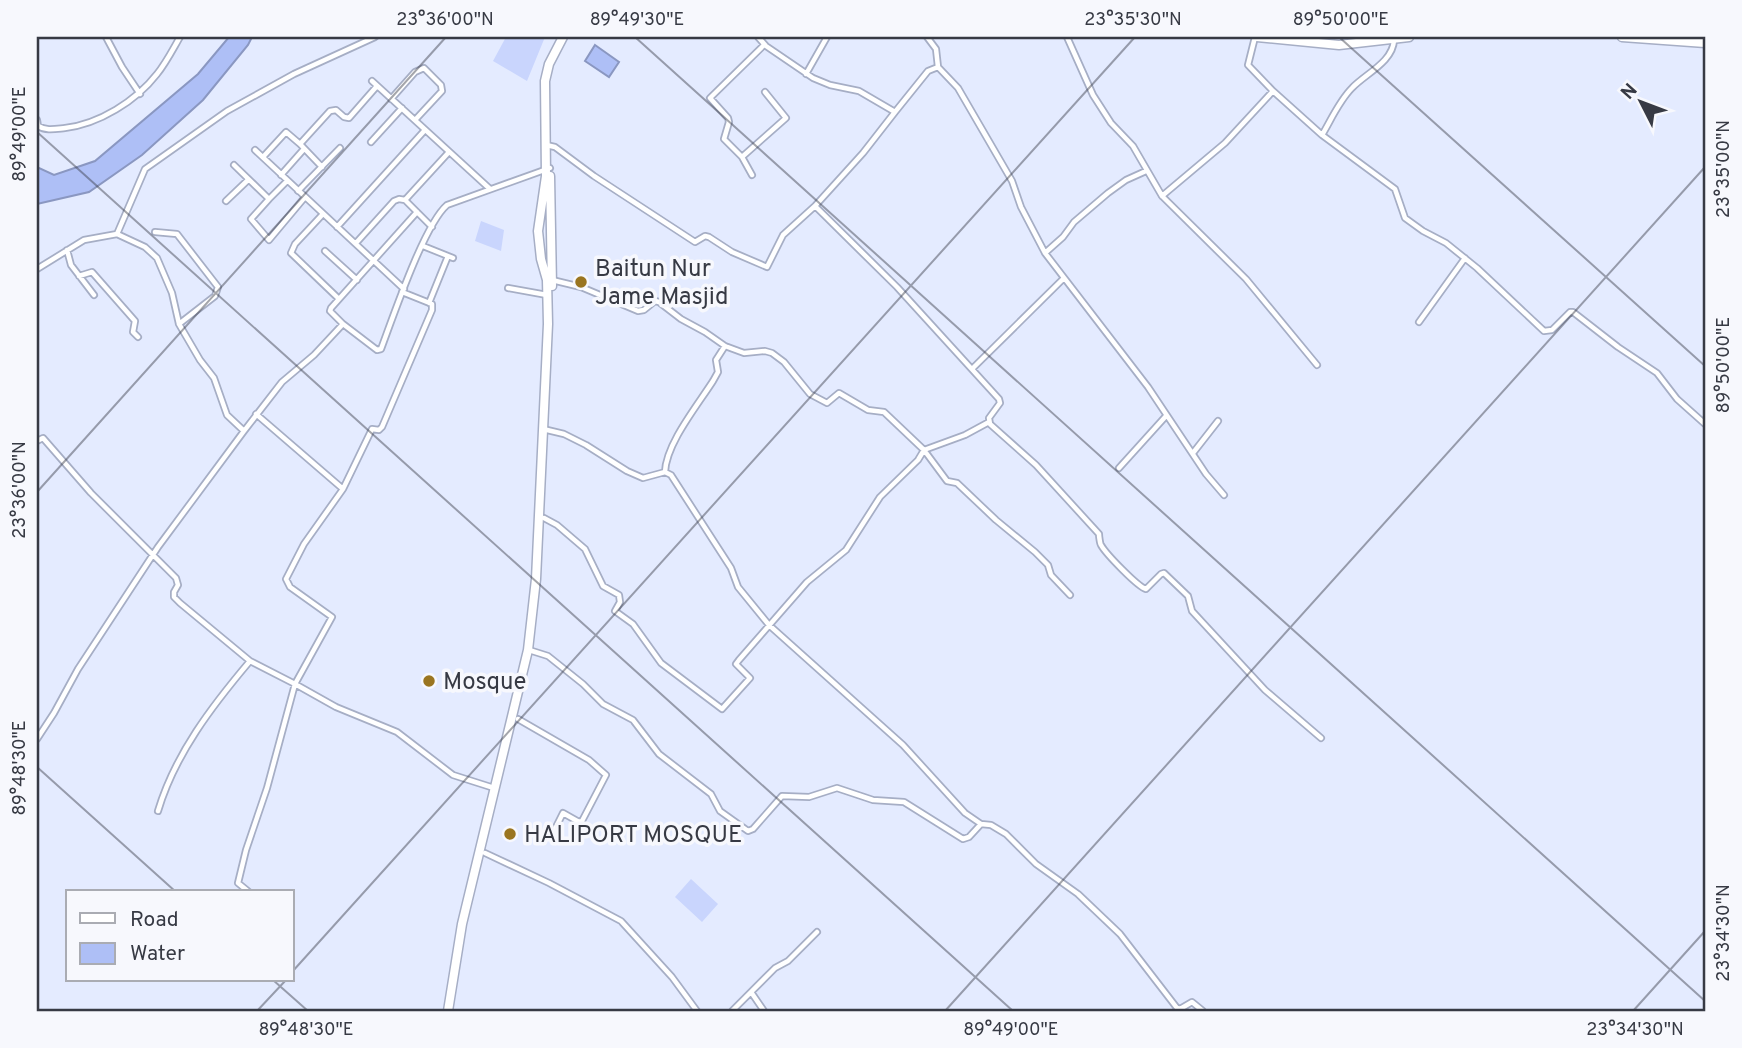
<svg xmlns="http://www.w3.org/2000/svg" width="1742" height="1048" font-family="Overpass,sans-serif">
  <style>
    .green { fill: #c9d5fd }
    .water { fill: #aebff6; stroke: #8a97c1; stroke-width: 2 }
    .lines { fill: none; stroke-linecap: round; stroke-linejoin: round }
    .minor-casing { stroke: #a6aec5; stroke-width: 8 }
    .trunk-casing { stroke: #a6aec5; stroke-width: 11 }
    .minor { stroke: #fff; stroke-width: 4.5 }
    .trunk { stroke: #fff; stroke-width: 8 }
    .ticks { fill: none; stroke: #373a44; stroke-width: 2; stroke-opacity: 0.45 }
    .poi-dot { fill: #9a7520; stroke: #f7f8fd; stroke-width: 2.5 }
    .labels { text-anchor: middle; stroke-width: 7; stroke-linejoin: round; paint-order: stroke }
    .poi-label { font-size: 24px; fill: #373a44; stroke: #f7f8fd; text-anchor: start }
    .neatline { fill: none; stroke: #373a44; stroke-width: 2.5 }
    .ticks-label { font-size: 18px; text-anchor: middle; fill: #373a44 }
  </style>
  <rect width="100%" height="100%" fill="#e4ebff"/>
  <!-- green -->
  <path class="green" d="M 506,37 L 545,37 L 527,81 L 493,61 Z
    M 481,221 L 504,230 L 501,251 L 475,241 Z
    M 691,879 L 718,904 L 702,922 L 675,897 Z"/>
  <!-- water -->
  <path class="water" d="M 229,37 L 252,37 L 248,45 L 203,100 L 142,155 L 89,192 L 37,204 L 37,167 L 54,175 L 95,161 L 198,74 Z
    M 595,45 L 619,62 L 609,77 L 585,61 Z"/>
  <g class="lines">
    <!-- minor casing -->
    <g class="minor-casing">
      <path id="minor" d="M 106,37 L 122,67 L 140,94
        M 927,37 L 936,49 L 938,67 L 958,88 L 1012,181 L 1021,207 L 1045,253 L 1148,387 L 1206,474 L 1224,495
        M 1067,37 L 1093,95 L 1111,123 L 1133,146 L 1162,196 L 1225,143 L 1273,91 L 1248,65 L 1255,37
        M 1394,40 C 1393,62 1365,74 1352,88 C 1339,101 1331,120 1322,135 L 1395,189 L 1405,218 L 1423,231 L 1446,243 L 1477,268 L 1544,331 L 1552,330 L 1570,312 L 1573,312 L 1618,347 L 1657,373 L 1677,399 L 1705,424
        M 806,74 L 827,37
        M 372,81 L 490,189
        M 1273,91 L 1322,135
        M 391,99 L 415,72 L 424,68 L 441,85 L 442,91 L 415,120
        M 895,112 L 928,71 L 938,67
        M 37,120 L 38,126 C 46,131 55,129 65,128 C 99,124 136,101 157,74 C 166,63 173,49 180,37
        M 371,142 L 402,108
        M 546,145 L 555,147 L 594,176 L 695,242 L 705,236 L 709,237 L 732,252 L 767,267 L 783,235 L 815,206 L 863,153 L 895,112 L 859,91 L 830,85 L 813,78 L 766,46 L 758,37
        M 255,150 L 404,289
        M 263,157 L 286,132 L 300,144
        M 742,157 L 786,118 L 765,92
        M 234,165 L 269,199 L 287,181
        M 322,167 L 300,144 L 330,111 L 336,110 L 344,117 L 349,118 L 377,86
        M 281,175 L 304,149
        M 752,175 L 742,157 L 724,139 L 729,122 L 728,118 L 710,98 L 764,45
        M 298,191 L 340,148
        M 1162,196 L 1246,279 L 1317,365
        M 269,199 L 251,219 L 269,240 L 305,197
        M 405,200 L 449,152
        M 226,201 L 248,180
        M 815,206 L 897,287 L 999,399 L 1000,403 L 989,418 L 990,424 L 1036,465 L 1099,534 C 1099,536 1100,544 1101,545 C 1106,554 1138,587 1146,589 L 1161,574 L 1164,573 L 1188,596 L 1192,611 L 1265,690 L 1321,738
        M 323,214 L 295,244 L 291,253 L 339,299
        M 337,227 L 425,130
        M 155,232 L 177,234 L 218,287 L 215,296 L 179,324
        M 117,234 L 145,247 L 157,258 L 172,293 L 179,324 L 200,360 L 214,378 L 227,415 L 244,431
        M 356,243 L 394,201 L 399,199 L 405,200 L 432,227
        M 423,246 L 453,258
        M 67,250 L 71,265 L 94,295
        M 325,251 L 357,280
        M 1045,253 L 1063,237 L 1074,222 L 1108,193 L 1126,180 L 1146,171
        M 37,269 L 84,240 L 117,234 L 145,169 L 227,111 L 294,74 L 375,37
        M 79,276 L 92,272 L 135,321 L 133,332 L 138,337
        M 552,280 L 581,287 L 638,311 L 644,310 L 655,301 L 659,302 L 681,319 L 705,332 L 725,346 L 744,353 L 765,351 L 772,353 L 784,362 L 810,394 L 827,403 L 839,393 L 868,410 L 884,412 L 924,450 L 965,435 L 989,422
        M 508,288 L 547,295
        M 429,303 L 448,256
        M 1419,322 L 1465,258
        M 343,324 L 330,311 L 331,308 L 417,212
        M 972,369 L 1063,279
        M 256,414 L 343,489 L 304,544 L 286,579 L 290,587 L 332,617 L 295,684 L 336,707 L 397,732 L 453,775 L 494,788
        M 543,429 L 564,434 L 586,445 L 627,471 L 643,478 L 665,472 L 671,475 L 731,568 L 738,587 L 769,625 L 903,745 L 965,813 L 981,824 L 991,825 L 1006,834 L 1036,864 L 1078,894 L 1120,934 L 1177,1008 L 1180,1009 L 1192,1002 L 1203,1011
        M 37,441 L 43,438 L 91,493 L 176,578 L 178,585 L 174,592 L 174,597 L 180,603 L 250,661 L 295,684 L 267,788 L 246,850 L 238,883 L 249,892
        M 1193,453 L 1218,421
        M 1119,468 L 1166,416
        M 665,472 C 666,444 697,406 713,381 L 718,372 L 716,360 L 725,346
        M 343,489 L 372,429 L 379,430 L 382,427 L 432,310 L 432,304 L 402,292
        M 544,518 L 557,525 L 585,549 L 603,586 L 619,595 L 620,602 L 615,611 L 633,624 L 661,663 L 722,709 L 750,678 L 736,664 L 739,660 L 807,582 L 846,550 L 880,497 L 918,460 L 924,450 L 947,481 L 957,483 L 996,520 L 1035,552 L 1048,565 L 1051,575 L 1070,595
        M 529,650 L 548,656 L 583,684 L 603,704 L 633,720 L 659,754 L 711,794 L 720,811 L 748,831 L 753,829 L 782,796 L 809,797 L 837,788 L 873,800 L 904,802 L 963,839 L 969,837 L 981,824
        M 518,719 L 589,760 L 606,775 L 582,821 L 579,822 L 563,813 L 552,835
        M 37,739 L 54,713 L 78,669 L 158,547 L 244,431 L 282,382 L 314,355 L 343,324 L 377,350 L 381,349 C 393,317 424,225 447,205 L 550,168
        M 158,811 C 175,754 212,706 250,661
        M 485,853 L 549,883 L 621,921 L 672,977 L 697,1011
        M 751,992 L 764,1011
        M 732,1011 L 775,968 L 788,961 L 817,932"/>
    </g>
    <!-- trunk casing -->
    <g class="trunk-casing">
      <path id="trunk" d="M 1257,37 L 1339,45 L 1409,37
        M 1622,37 L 1705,43
        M 550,176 L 552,286
        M 448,1011 L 462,924 L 528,650 L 536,579 L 548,324 L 547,280 L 541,259 L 538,231 L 546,176 L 545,81 L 549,64 L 563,37"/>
    </g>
    <!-- minor -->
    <use href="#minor" class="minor"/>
    <!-- trunk -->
    <use href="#trunk" class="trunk"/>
  </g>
  <!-- ticks -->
  <path class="ticks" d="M 635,37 L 1705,1001M 1339,37 L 1705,366M 37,132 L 1013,1011M 37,492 L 446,37M 37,767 L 176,892M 292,972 L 1135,37M 273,980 L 308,1011M 257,1011 L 286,980M 945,1011 L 1705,167M 1633,1011 L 1705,931"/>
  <!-- markers -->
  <g class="poi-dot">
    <circle cx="581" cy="282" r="7"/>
    <circle cx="429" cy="681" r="7"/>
    <circle cx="510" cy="834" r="7"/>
  </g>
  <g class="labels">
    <!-- poi labels -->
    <g class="poi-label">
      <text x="595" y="276">Baitun Nur<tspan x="595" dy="28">Jame Masjid</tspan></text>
      <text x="443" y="689">Mosque</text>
      <text x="524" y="842">HALIPORT MOSQUE</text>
    </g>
  </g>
  <!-- border -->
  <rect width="1742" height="1048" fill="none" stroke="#f7f8fd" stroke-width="77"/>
  <!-- legend -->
  <rect x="66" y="890" width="228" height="91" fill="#f7f8fd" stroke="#aaacb3" stroke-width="2"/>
  <rect x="80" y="913" width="35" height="10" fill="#ffffff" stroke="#aaacb3" stroke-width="2"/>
  <text x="130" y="926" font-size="21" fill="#373a44">Road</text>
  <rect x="80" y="943" width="35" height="21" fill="#aebff6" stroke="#aaacb3" stroke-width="2"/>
  <text x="130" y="960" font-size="21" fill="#373a44">Water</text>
  <!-- north arrow -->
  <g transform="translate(1641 102) rotate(312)" stroke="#f7f8fd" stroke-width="5" paint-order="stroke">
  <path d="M0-5L12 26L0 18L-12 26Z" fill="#373a44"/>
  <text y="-10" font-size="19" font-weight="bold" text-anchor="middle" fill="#373a44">N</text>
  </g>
  <rect x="38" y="38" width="1666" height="972" class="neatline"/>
  <g class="ticks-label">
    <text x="445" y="25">23°36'00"N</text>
    <text x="637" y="25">89°49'30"E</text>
    <text x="1133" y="25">23°35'30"N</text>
    <text x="1341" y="25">89°50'00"E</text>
    <text transform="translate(19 134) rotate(-90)" y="6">89°49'00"E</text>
    <text transform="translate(1723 169) rotate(-90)" y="6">23°35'00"N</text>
    <text transform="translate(1723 365) rotate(-90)" y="6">89°50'00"E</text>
    <text transform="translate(19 490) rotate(-90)" y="6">23°36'00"N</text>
    <text transform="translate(19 768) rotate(-90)" y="6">89°48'30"E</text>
    <text transform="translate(1723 933) rotate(-90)" y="6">23°34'30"N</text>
    <text x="306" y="1035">89°48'30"E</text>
    <text x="1011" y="1035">89°49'00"E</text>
    <text x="1635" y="1035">23°34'30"N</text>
  </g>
</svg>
